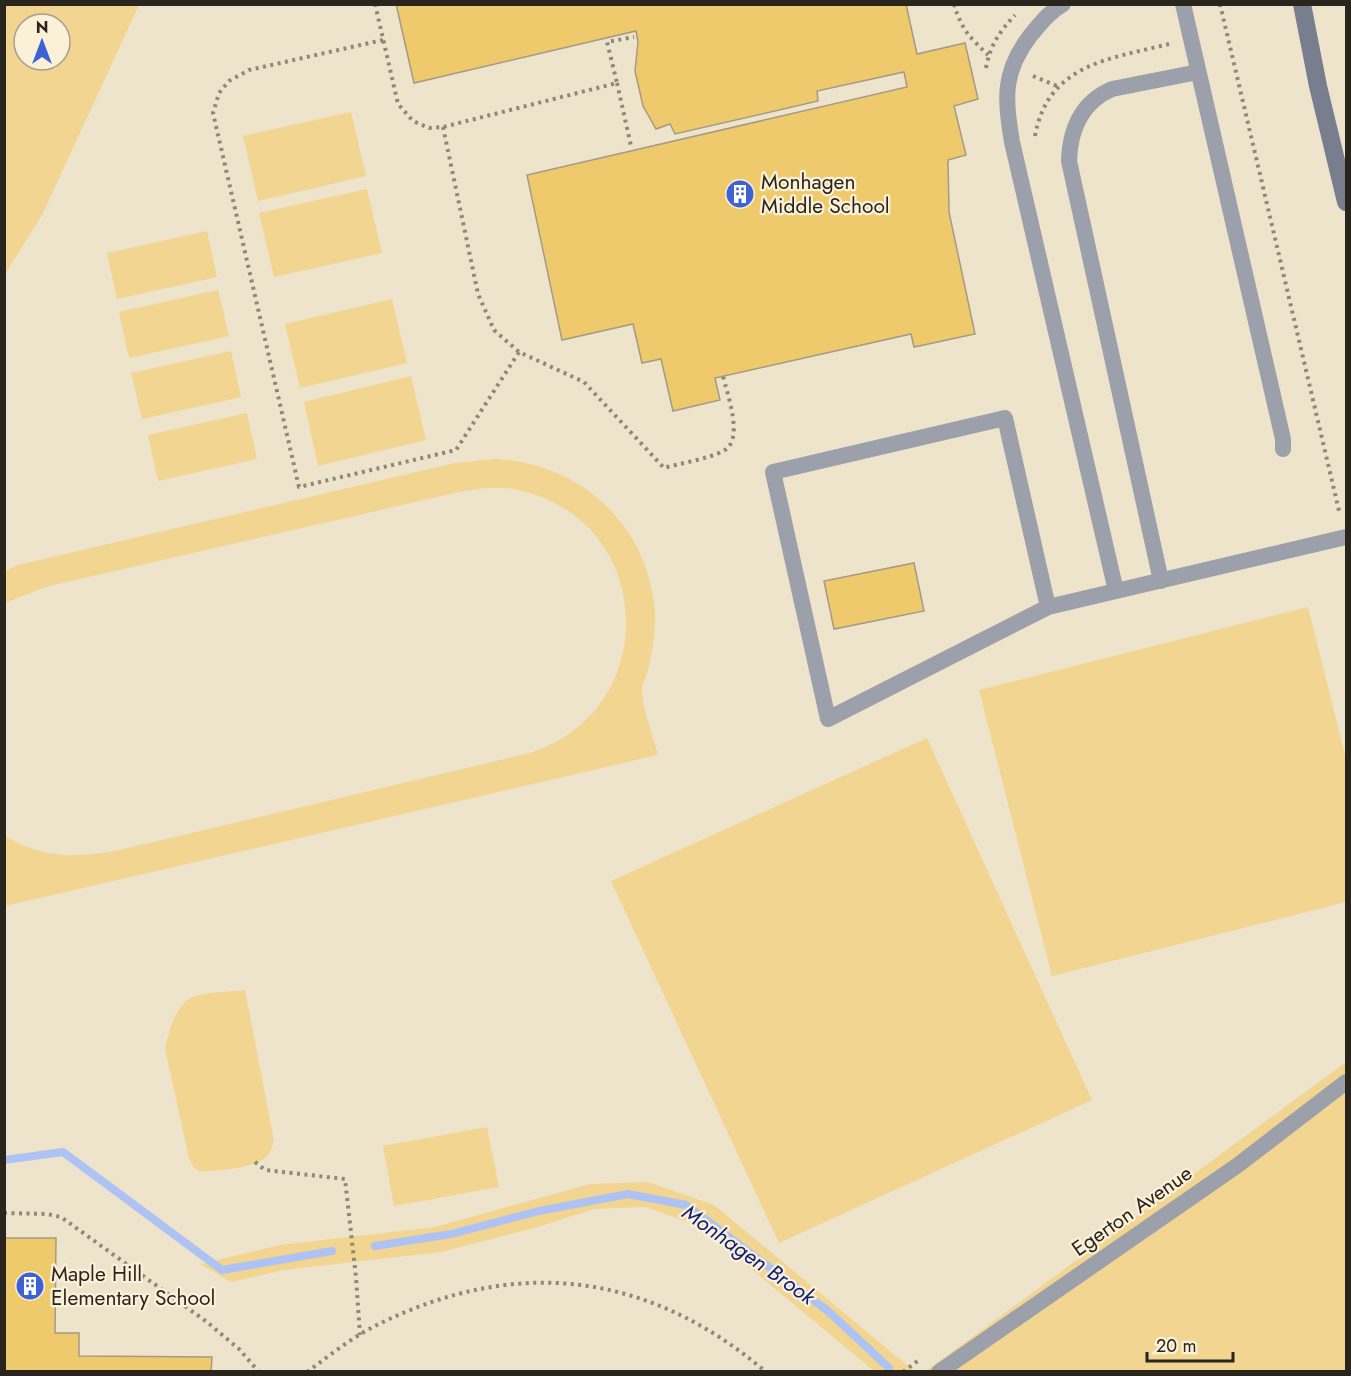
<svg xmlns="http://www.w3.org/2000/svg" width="1351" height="1376" font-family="Jost,sans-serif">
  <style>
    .green { fill: #f1d590; fill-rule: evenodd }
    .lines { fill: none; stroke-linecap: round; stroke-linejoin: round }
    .stream { stroke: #aec3f3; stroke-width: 8 }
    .building { fill: #efca6c; stroke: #a49b84; stroke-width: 1.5 }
    .path { stroke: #8f8877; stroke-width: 4; stroke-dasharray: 3 4.5; stroke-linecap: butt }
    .lane { stroke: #9ba0aa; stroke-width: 16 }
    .secondary { stroke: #787e8d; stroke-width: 18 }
    .labels { text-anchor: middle; stroke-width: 4.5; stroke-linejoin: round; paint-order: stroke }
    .poi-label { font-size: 21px; fill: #29251c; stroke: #fbf1d9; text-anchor: start }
    .street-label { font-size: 21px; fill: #29251c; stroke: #fbf1d9 }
    .water-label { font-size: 22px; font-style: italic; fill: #0f2078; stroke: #fbf1d9 }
  </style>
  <rect width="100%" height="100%" fill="#eee4cc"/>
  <!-- green -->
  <path class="green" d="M 5,4 L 139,5 L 42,215 L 5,274 ZM 24,24 L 60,24 L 60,60 L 24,60 Z
    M 351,112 L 366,176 L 258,201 L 243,136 Z
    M 367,189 L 382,253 L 274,277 L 259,213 Z
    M 207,231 L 217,277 L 117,299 L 107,253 Z
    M 218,290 L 229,336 L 129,358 L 119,312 Z
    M 392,299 L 407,363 L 300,388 L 285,324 Z
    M 231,351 L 241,397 L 142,419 L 131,373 Z
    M 411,376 L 426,440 L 318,466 L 304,402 Z
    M 247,413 L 257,459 L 158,481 L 148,435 Z
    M 495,459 C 581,463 648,525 655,612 C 656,631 652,653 648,671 C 646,678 641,686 642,693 C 644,713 653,735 658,755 L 5,906 L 5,836 C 42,858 73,858 115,851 L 526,754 C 665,714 658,515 513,489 C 495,486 477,489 459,492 L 45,587 L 5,603 L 5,571 L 18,565 L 455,463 Z
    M 1308,607 L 1346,759 L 1346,902 L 1052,976 L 979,690 Z
    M 927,738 L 1092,1100 L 779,1243 L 611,881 Z
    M 245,990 L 274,1141 C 272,1147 270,1154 265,1158 C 252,1168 215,1172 199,1171 L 193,1167 L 189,1158 L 165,1049 C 169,1032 175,1004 193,997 C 207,992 230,992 245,990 Z
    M 1346,1062 L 1346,1371 L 926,1371 Z
    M 487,1127 L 499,1187 L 394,1206 L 383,1146 Z
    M 648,1182 L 714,1205 L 914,1371 L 874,1371 L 700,1226 L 645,1207 L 594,1209 L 538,1227 L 441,1252 L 284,1270 L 231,1282 L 200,1264 L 280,1245 L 435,1227 L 590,1184 Z"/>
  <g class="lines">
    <!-- stream -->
    <path class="stream" d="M 4,1160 L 63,1152 L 222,1270 L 332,1251
      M 375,1246 L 451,1234 L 539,1211 L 628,1194 L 686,1205 L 828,1311 L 889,1368"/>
  </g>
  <!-- building -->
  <path class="building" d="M 396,4 L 906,4 L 917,54 L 965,43 L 978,99 L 954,106 L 966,155 L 948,160 L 949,212 L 975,334 L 914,347 L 911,334 L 715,378 L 720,400 L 673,411 L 661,359 L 642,363 L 633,324 L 562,340 L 527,175 L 907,87 L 904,72 L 817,91 L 818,101 L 675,134 L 670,124 L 656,129 L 643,106 L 635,71 L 638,42 L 636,31 L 414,83 Z
    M 914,563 L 924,611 L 834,629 L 824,581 Z
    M 4,1238 L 56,1238 L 55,1333 L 79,1333 L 79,1356 L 212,1357 L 211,1372 L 4,1372 Z"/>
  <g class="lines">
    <!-- path -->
    <path class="path" d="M 375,4 L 398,104 L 413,121 L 429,128 L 443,127 L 617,83 L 607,42 L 634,37
      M 954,4 C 962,31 969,36 988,55
      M 1220,4 L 1340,515
      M 383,40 L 249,70 L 229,81 L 219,93 L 213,113 L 299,487 L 456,450 L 519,352
      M 986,68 C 990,46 999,32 1015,15
      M 1033,76 L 1057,86
      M 617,83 L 631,146
      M 443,127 L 478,294 L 494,330 L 519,352 L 584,382 L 664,468 C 681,463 708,459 723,451 C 745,441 727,394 723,376
      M 1035,136 C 1048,64 1109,59 1169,44
      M 255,1162 L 265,1170 L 345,1179 L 356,1277 L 360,1335
      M 4,1213 L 47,1214 L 61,1217 L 207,1322 L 239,1349 L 259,1372
      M 307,1372 C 330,1355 354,1336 379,1324 C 517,1256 649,1272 766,1372
      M 903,1372 L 919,1360"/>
    <!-- lane -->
    <path class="lane" d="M 1063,4 C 1049,12 1040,24 1030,36 C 1002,73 1005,99 1012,142 L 1116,591
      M 1183,4 L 1283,439 L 1283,449
      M 1161,581 L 1069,161 C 1070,129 1082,102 1112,89 L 1198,72
      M 1048,607 L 1005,418 L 773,472 L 828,719 L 1048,607 L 1346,537
      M 939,1372 L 1238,1165 L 1346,1082"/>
    <!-- secondary -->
    <path class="secondary" d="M 1302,4 L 1318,86 L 1346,202"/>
  </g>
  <!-- icons -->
  <defs>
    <g id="building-disc" transform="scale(1.5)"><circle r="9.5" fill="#3e62d3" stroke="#fbf1d9"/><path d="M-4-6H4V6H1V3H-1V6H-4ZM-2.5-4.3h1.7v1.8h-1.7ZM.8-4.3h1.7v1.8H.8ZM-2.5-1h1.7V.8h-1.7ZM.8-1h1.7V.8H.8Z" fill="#fff"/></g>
  </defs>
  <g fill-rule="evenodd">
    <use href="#building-disc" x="740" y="194"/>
    <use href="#building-disc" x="30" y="1286"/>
  </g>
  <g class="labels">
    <!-- poi labels -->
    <g class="poi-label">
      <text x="761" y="189">Monhagen<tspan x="761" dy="24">Middle School</tspan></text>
      <text x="51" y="1281">Maple Hill<tspan x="51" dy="24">Elementary School</tspan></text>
    </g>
    <!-- street labels -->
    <g class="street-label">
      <text transform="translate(1132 1211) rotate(-35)" y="7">Egerton Avenue</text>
    </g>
    <!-- water labels -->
    <g class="water-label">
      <text transform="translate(749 1254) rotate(35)" y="8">Monhagen Brook</text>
    </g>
  </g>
  <!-- border -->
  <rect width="1351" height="1376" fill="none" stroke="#29251c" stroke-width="12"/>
  <!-- north arrow -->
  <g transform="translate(42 42)"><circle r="28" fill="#fbf1d9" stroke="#a79f8d" stroke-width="1.5"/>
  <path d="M0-4.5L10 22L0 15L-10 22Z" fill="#3e62d3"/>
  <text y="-9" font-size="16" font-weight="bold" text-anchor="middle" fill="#29251c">N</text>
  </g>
  <!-- scale -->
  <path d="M1147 1352v9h86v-9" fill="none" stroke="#29251c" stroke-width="3"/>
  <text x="1156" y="1352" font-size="18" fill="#29251c" stroke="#fbf1d9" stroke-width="4.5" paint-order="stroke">20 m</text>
</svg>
